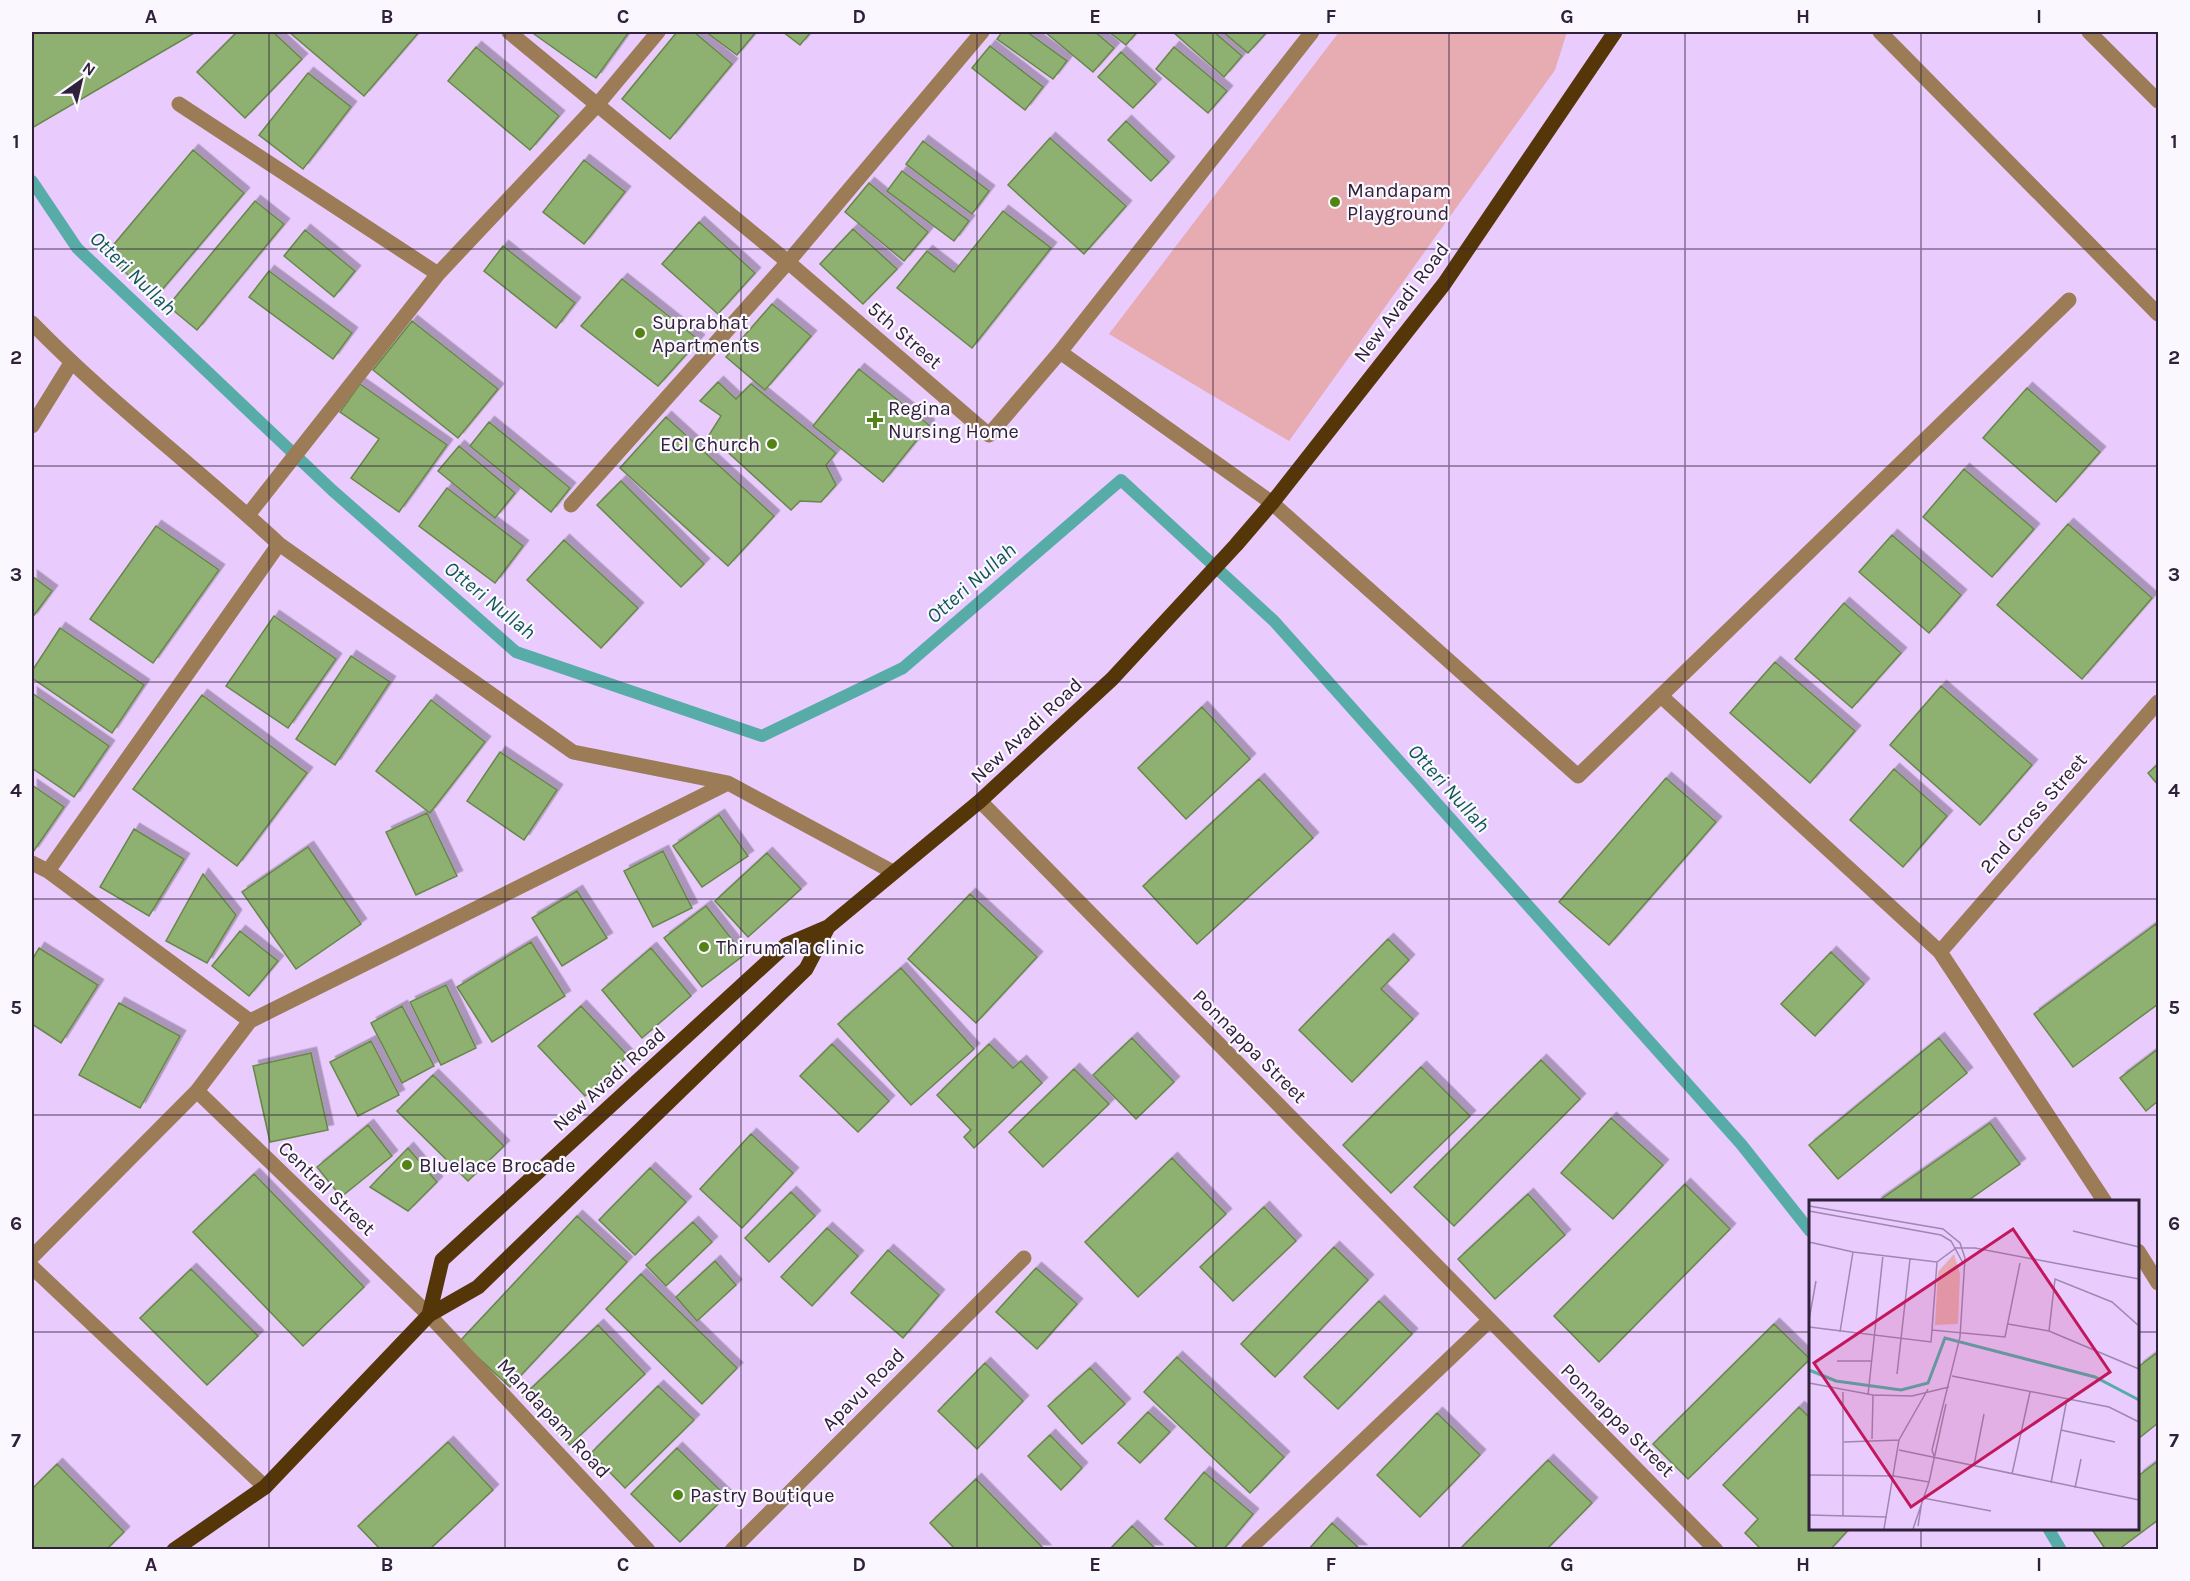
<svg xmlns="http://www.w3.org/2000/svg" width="2190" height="1581" font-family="Karla,sans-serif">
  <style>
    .green { fill: #e7abb2 }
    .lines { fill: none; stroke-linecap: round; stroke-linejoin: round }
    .stream { stroke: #57aca8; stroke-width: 12 }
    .building { fill: #8eb070; stroke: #678749; stroke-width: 1.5; filter: url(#shadow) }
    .minor { stroke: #9b7c57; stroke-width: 15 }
    .major { stroke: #553608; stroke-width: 15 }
    .grid { fill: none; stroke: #30213a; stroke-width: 1.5; stroke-opacity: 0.55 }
    .poi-dot { fill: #538313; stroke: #fbf7fe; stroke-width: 2 }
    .labels { text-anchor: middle; stroke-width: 4.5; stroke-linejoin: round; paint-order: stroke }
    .poi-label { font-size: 20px; fill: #30213a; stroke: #fbf7fe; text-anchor: start }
    .street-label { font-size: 20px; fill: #30213a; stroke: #fbf7fe }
    .water-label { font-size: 21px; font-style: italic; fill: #0e5856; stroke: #fbf7fe }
    .inset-river { fill: none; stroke: #57aca8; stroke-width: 3 }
    .inset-road { fill: none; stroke: #9f87b0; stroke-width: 1.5 }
    .view { fill: #c2185b; fill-opacity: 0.15; stroke: #c2185b; stroke-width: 3 }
    .inset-edge { fill: none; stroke: #30213a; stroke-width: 3 }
    .neatline { fill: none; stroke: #30213a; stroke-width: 2 }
    .grid-label { font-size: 20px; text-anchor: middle; font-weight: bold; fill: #30213a }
  </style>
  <defs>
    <filter id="shadow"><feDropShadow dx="5.5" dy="-5.5" stdDeviation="0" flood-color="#0004"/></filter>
  </defs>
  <rect width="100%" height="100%" fill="#e9cbfe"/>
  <!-- green -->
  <path class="green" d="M 1339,32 L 1567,32 L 1555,70 L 1289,441 L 1109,334 Z"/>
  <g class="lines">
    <!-- stream -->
    <path class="stream" d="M 32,181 L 77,248 L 332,490 L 516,652 L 762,736 L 903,668 L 1121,480 L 1274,621 L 1741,1144 L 1810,1231
      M 2048,1528 L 2061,1550"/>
  </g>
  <!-- building -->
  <path class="building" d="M 33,32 L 196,32 L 32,128 L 32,33 Z
    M 237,32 L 273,32 L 302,59 L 245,118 L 197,72 Z
    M 289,32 L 419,32 L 364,96 Z
    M 536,32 L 629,32 L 596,78 L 534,34 Z
    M 677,32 L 694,32 L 732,64 L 670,139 L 622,99 Z
    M 706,32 L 756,32 L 737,55 Z
    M 783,32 L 811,32 L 800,45 Z
    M 1002,32 L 1027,32 L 1067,61 L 1053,79 L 997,39 Z
    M 1045,32 L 1095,32 L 1114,48 L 1093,72 Z
    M 1109,32 L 1137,32 L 1126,45 Z
    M 1173,32 L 1214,32 L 1242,56 L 1224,77 Z
    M 1223,32 L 1265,32 L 1266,33 L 1248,53 Z
    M 990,46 L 1043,87 L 1025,110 L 972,68 Z
    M 476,47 L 559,116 L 530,150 L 448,81 Z
    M 1174,47 L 1227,91 L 1208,113 L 1156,69 Z
    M 1121,52 L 1156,84 L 1133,108 L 1098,77 Z
    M 308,73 L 351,107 L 303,169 L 259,135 Z
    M 1126,121 L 1169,162 L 1151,181 L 1108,140 Z
    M 1050,138 L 1126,206 L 1084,254 L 1008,185 Z
    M 923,141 L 989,191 L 972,214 L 906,164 Z
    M 193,150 L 244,193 L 155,298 L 105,255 Z
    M 584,160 L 625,192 L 584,244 L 543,212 Z
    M 902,171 L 969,221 L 954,241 L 887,191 Z
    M 869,183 L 928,232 L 904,261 L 845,212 Z
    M 255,201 L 284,224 L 197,330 L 168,306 Z
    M 1003,211 L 1051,248 L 972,348 L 897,288 L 927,251 L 954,272 Z
    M 699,222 L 755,273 L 718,314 L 662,264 Z
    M 853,229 L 897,269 L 863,304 L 820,264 Z
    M 305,230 L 355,271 L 334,297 L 284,256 Z
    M 503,246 L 575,303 L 556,328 L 484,271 Z
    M 269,271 L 352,333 L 333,359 L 249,297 Z
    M 622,279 L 699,340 L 658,386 L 581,326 Z
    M 772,304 L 811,336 L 765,390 L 726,357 Z
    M 412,321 L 498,389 L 458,438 L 373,370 Z
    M 859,369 L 929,425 L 883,482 L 813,426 Z
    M 718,382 L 736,399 L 751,384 L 836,453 L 826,465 L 836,485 L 821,502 L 800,501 L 791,510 L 709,435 L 721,416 L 700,401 Z
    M 360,384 L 447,445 L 399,512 L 351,478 L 379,439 L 340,412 Z
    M 2027,388 L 2100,452 L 2056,502 L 1983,438 Z
    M 666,417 L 774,516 L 728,566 L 620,468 Z
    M 489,422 L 570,488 L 551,512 L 470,446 Z
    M 459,446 L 515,493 L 495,518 L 438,471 Z
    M 1964,469 L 2034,529 L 1992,577 L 1923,517 Z
    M 621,481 L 704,564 L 681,587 L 597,505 Z
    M 447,488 L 523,546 L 495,583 L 419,526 Z
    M 2068,524 L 2152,598 L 2082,679 L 1997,605 Z
    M 156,526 L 219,570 L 153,663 L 90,619 Z
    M 1892,535 L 1961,595 L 1929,633 L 1859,572 Z
    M 564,540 L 638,608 L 601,648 L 527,580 Z
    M 32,576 L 52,591 L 32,618 Z
    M 1844,603 L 1901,653 L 1852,708 L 1795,659 Z
    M 274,616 L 336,659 L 288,728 L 226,686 Z
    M 60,628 L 144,685 L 112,733 L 32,678 L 32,671 Z
    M 351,656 L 390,682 L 335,765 L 296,739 Z
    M 1775,662 L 1855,731 L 1810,783 L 1730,713 Z
    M 1941,686 L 2032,765 L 1980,825 L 1890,745 Z
    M 32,693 L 109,746 L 74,797 L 32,768 Z
    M 202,695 L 307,773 L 237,866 L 133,789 Z
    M 431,700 L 485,742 L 430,813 L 376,771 Z
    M 1202,707 L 1250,759 L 1186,819 L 1138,768 Z
    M 500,752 L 557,790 L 524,840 L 467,801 Z
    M 2158,764 L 2158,785 L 2148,773 Z
    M 1894,769 L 1947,816 L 1903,867 L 1850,820 Z
    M 1666,778 L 1716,822 L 1609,945 L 1559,902 Z
    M 1259,779 L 1313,838 L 1197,944 L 1143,886 Z
    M 32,785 L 64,807 L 33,852 L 32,850 Z
    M 427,813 L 457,876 L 416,895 L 386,832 Z
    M 719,815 L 748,856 L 702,887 L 673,846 Z
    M 134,829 L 184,859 L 149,916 L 100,887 Z
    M 308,847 L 361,924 L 296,969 L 242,892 Z
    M 663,851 L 692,908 L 653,927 L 624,871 Z
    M 767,853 L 801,889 L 748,937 L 715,901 Z
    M 203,874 L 236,915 L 207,963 L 166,941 Z
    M 577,891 L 607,938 L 562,966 L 532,918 Z
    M 970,894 L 1037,957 L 976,1023 L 908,959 Z
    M 706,906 L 744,955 L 702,987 L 664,938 Z
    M 2156,924 L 2158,927 L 2158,1004 L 2073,1067 L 2034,1014 Z
    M 240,931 L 278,961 L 249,996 L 212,966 Z
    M 1388,939 L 1409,960 L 1381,989 L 1413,1019 L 1352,1082 L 1299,1030 Z
    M 531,942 L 565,996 L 492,1042 L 457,987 Z
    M 39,948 L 98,985 L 61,1043 L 32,1024 L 32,960 Z
    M 651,948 L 691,996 L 642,1038 L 602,990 Z
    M 1831,952 L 1864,984 L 1815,1036 L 1781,1004 Z
    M 901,968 L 974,1049 L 911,1105 L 838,1024 Z
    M 446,985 L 476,1048 L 441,1065 L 410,1002 Z
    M 119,1003 L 180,1036 L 140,1108 L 79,1075 Z
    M 402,1006 L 434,1066 L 402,1083 L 371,1023 Z
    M 581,1006 L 628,1056 L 585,1096 L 538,1046 Z
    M 1132,1038 L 1174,1082 L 1136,1119 L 1093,1075 Z
    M 1939,1038 L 1967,1073 L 1838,1179 L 1809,1145 Z
    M 371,1041 L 399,1095 L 358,1116 L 330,1062 Z
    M 832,1044 L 889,1101 L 858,1132 L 800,1076 Z
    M 989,1044 L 1013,1068 L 1021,1061 L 1042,1083 L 974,1148 L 964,1137 L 971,1130 L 937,1095 Z
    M 2158,1049 L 2158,1101 L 2146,1111 L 2120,1078 Z
    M 311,1053 L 328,1130 L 270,1142 L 253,1066 Z
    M 1541,1060 L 1580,1099 L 1454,1226 L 1414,1187 Z
    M 1421,1067 L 1470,1116 L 1391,1193 L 1343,1145 Z
    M 1074,1069 L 1109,1104 L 1043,1167 L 1009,1132 Z
    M 433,1075 L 504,1146 L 468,1181 L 397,1111 Z
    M 1611,1118 L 1663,1165 L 1613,1219 L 1561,1173 Z
    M 1990,1123 L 2020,1164 L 1966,1202 L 1877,1202 Z
    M 368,1125 L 392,1156 L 341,1197 L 317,1167 Z
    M 751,1134 L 793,1173 L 742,1228 L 700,1189 Z
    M 408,1148 L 437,1182 L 408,1211 L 370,1187 Z
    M 1172,1158 L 1226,1214 L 1138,1297 L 1085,1242 Z
    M 650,1168 L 686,1202 L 635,1255 L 599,1220 Z
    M 254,1174 L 364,1287 L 303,1346 L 193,1232 Z
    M 1685,1184 L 1730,1229 L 1599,1362 L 1554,1316 Z
    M 791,1192 L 815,1216 L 769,1262 L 745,1238 Z
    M 1528,1194 L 1565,1235 L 1495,1299 L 1458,1259 Z
    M 1264,1207 L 1296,1241 L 1233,1301 L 1200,1267 Z
    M 577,1216 L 627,1262 L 510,1387 L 460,1341 Z
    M 693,1222 L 712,1242 L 666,1286 L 646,1265 Z
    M 827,1228 L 858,1256 L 812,1306 L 781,1277 Z
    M 1334,1247 L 1368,1280 L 1275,1377 L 1241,1344 Z
    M 888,1250 L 939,1295 L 903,1338 L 851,1293 Z
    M 715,1261 L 736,1285 L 697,1321 L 676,1297 Z
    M 1036,1268 L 1077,1304 L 1037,1349 L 996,1312 Z
    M 191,1269 L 258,1336 L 207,1385 L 140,1318 Z
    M 641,1274 L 737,1368 L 702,1404 L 606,1309 Z
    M 1379,1301 L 1412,1334 L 1338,1409 L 1304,1377 Z
    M 1774,1324 L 1810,1359 L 1688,1479 L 1653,1444 Z
    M 598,1325 L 645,1374 L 570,1445 L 523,1396 Z
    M 2158,1352 L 2158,1423 L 2138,1439 L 2138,1367 Z
    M 1177,1357 L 1284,1457 L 1250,1493 L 1144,1392 Z
    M 985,1363 L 1023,1401 L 977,1449 L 938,1411 Z
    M 1090,1368 L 1125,1404 L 1082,1444 L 1048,1406 Z
    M 658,1386 L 694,1420 L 625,1488 L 591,1453 Z
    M 1799,1407 L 1810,1418 L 1810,1528 L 1850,1528 L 1830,1550 L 1762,1550 L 1745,1533 L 1758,1519 L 1723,1485 Z
    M 1148,1412 L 1170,1432 L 1140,1463 L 1118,1443 Z
    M 1437,1413 L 1480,1455 L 1420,1517 L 1377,1475 Z
    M 1050,1435 L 1082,1468 L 1061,1490 L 1028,1456 Z
    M 448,1442 L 493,1490 L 429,1550 L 381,1550 L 358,1526 Z
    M 677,1448 L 726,1496 L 680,1542 L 631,1494 Z
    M 1548,1460 L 1592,1503 L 1546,1550 L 1459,1550 Z
    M 2158,1461 L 2158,1520 L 2118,1550 L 2106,1550 L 2091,1528 L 2138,1528 L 2138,1476 Z
    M 57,1464 L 124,1532 L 106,1550 L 32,1550 L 32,1489 Z
    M 1204,1472 L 1253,1514 L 1223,1550 L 1200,1550 L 1165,1519 Z
    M 976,1479 L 1045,1550 L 956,1550 L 930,1523 Z
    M 1332,1523 L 1361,1550 L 1308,1550 Z
    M 1132,1526 L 1157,1550 L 1109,1550 Z"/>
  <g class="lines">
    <!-- minor -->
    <path class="minor" d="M 509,32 L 788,262 L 989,435 L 1060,352 L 1272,503 L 1578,776 L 2069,300
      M 1880,32 L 2158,314
      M 2089,32 L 2158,101
      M 179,104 L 438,274
      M 32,323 C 109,402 198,469 279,544 L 573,752 L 728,783 L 893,872
      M 1060,352 L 1312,32
      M 32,426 L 71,363
      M 571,505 L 788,262 L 982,32
      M 248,515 L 438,274 L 597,105 L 658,32
      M 1661,696 L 1940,952 L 2105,1202
      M 980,801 L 1716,1550
      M 32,863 L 48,871 L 250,1021
      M 48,871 L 279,544
      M 1940,952 L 2158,702
      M 197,1091 L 429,1315 L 648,1550
      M 2138,1251 L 2158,1283
      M 32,1257 L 197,1091 L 250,1021 L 728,783
      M 32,1267 L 265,1487
      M 732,1550 L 1024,1258
      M 1248,1550 L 1490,1320"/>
    <!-- major -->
    <path class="major" d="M 429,1315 L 442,1260 L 786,945 L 828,927 L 980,801 L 1112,679 L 1236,545 L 1272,503 L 1444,284 L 1615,32
      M 174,1550 L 265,1487 L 429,1315 L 478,1287 L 806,969 L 828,927"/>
  </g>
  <!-- grid -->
  <path class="grid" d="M 269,32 L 269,1550M 505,32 L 505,1550M 741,32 L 741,1550M 977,32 L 977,1550M 1213,32 L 1213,1550M 1449,32 L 1449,1550M 1685,32 L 1685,1550M 1921,32 L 1921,1202M 32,249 L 2158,249M 32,466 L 2158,466M 32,682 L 2158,682M 32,899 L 2158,899M 32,1115 L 2158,1115M 32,1332 L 1810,1332M 2138,1332 L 2158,1332M 1921,1528 L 1921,1550"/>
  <!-- markers -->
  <g class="poi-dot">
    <circle cx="1335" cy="202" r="6"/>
    <circle cx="640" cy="333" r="6"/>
    <path d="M872 411h6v6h6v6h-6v6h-6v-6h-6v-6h6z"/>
    <circle cx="772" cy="444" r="6"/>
    <circle cx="704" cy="947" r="6"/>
    <circle cx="407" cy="1165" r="6"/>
    <circle cx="678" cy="1495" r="6"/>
  </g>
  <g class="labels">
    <!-- poi labels -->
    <g class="poi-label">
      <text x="1347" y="197">Mandapam<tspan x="1347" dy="23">Playground</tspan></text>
      <text x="652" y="329">Suprabhat<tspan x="652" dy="23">Apartments</tspan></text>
      <text x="888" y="415">Regina<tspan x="888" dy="23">Nursing Home</tspan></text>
      <text x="760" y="451" text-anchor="end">ECI Church</text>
      <text x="716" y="954">Thirumala clinic</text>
      <text x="419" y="1172">Bluelace Brocade</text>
      <text x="690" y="1502">Pastry Boutique</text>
    </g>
    <!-- street labels -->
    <g class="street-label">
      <text transform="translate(1401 302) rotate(-53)" y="7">New Avadi Road</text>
      <text transform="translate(905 335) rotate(41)" y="7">5th Street</text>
      <text transform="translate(1026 730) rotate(-43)" y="7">New Avadi Road</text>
      <text transform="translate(2033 813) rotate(-49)" y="7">2nd Cross Street</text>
      <text transform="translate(1250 1046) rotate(45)" y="7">Ponnappa Street</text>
      <text transform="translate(609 1079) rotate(-42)" y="7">New Avadi Road</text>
      <text transform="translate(327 1188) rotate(44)" y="7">Central Street</text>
      <text transform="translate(863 1389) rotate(-45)" y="7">Apavu Road</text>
      <text transform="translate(554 1418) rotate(47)" y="7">Mandapam Road</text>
      <text transform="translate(1618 1420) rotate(45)" y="7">Ponnappa Street</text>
    </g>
    <!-- water labels -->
    <g class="water-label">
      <text transform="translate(133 273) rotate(44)" y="7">Otteri Nullah</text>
      <text transform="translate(971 583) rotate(-41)" y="7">Otteri Nullah</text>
      <text transform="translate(490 600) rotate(39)" y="7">Otteri Nullah</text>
      <text transform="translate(1449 788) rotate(48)" y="7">Otteri Nullah</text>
    </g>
  </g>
  <!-- overview -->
  <g transform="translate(1809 1200)">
    <rect width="330" height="330" fill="#e9cbfe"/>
    <path d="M 145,54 L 151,74 L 149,124 L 126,125 L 129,72 Z" fill="#e7abb2"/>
    <path class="inset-river" d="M 0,170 L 27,181 L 92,190 L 119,183 L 136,138 L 286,177 L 330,200"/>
    <path class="inset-road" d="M 0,6 L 134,29 L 151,43 L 156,58 L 151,137 L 123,250 L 125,256M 0,11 L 132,35 L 142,41 L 154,63M 264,31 L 330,47M 0,42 L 44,52 L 128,62 L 147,48 L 166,48 L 330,79M 0,120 L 7,81M 199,124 L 240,131 L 330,169M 0,127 L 122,142 L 123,130 L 196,137 L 211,63M 123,130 L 128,62M 240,131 L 246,79 L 303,102 L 330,126M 31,132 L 44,52M 28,161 L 62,161M 88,174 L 101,59M 143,176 L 300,207 L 330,222M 0,183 L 64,195 L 103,196 L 140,187M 34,192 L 34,316M 59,195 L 74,55M 252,230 L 306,242M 63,239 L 64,195M 35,242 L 90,240M 90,250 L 330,300M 165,265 L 175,214M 203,274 L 221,192M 0,275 L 85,276 L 120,282M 242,283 L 258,199M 266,288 L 272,259M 114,298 L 182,311M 0,315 L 78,317M 109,326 L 113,301M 75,329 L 90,240 L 119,189M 104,329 L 120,282 L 137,204"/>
    <path class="view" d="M 204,29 L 301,172 L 102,307 L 5,163 Z"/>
    <rect width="330" height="330" class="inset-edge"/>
  </g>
  <!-- border -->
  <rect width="2190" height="1581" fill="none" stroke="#fbf7fe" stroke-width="66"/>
  <!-- north arrow -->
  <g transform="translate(81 81) rotate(34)" stroke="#fbf7fe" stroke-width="4.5" paint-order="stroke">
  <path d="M0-4.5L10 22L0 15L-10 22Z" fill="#30213a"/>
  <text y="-9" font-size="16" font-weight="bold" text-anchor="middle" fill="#30213a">N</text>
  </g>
  <rect x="33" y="33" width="2124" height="1515" class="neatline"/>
  <g class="grid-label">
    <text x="151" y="23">A</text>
    <text x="387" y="23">B</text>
    <text x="623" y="23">C</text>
    <text x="859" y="23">D</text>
    <text x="1095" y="23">E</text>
    <text x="1331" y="23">F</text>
    <text x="1567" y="23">G</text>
    <text x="1803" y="23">H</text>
    <text x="2039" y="23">I</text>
    <text x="16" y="148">1</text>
    <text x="2174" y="148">1</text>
    <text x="16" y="364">2</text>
    <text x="2174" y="364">2</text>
    <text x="16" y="581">3</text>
    <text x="2174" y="581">3</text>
    <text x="16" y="797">4</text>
    <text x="2174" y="797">4</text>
    <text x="16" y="1014">5</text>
    <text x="2174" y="1014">5</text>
    <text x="16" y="1230">6</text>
    <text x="2174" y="1230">6</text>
    <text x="16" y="1447">7</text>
    <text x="2174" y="1447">7</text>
    <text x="151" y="1571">A</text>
    <text x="387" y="1571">B</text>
    <text x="623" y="1571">C</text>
    <text x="859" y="1571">D</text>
    <text x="1095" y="1571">E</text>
    <text x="1331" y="1571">F</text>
    <text x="1567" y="1571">G</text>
    <text x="1803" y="1571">H</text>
    <text x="2039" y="1571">I</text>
  </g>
</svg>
